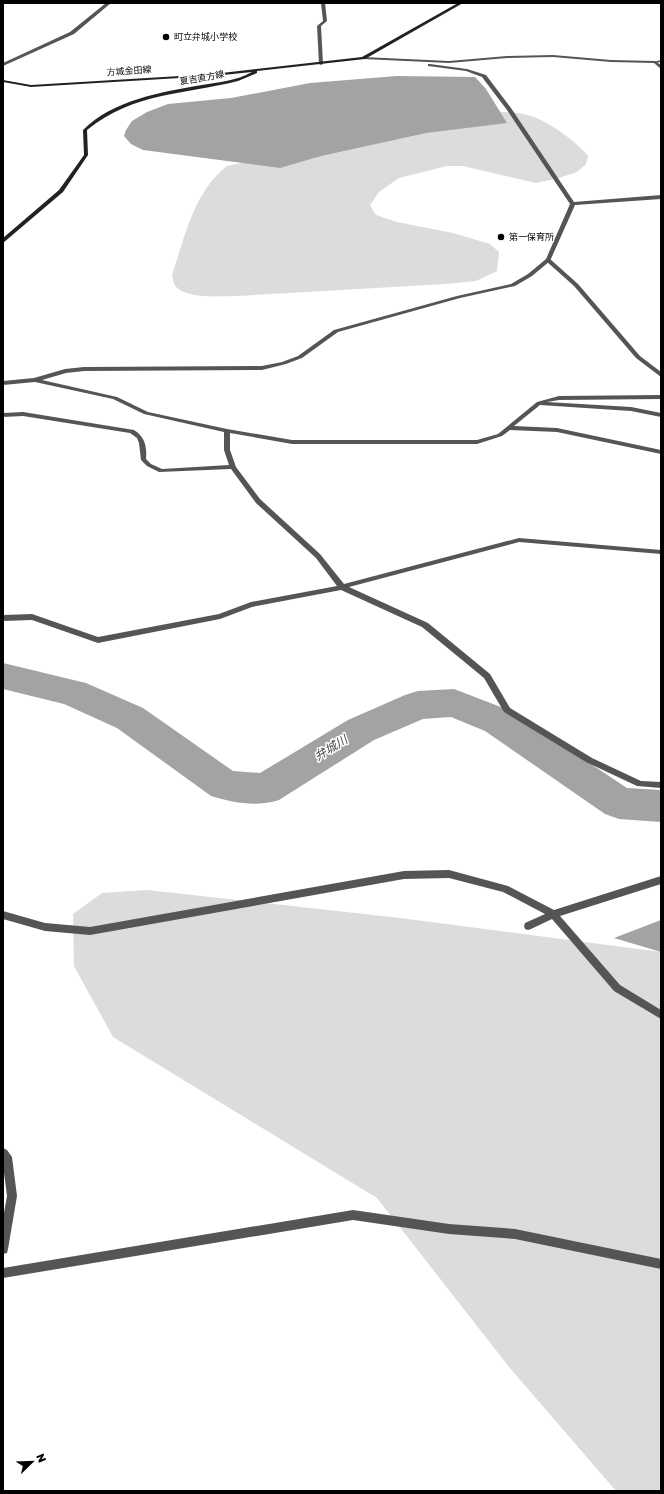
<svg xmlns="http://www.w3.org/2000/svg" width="664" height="1494" font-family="'Golos Text','Noto Sans JP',sans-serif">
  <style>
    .green { fill: #dcdcdc }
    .water { fill: #a3a3a3 }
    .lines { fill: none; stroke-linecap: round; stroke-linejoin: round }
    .river { fill: #a3a3a3; fill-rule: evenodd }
    .minor { fill: #555; fill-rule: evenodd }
    .tertiary { fill: #555; fill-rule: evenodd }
    .secondary { fill: #222; fill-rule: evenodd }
    .poi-dot { fill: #000; stroke: #fff; stroke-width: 1.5 }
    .labels { text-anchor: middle; stroke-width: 3; stroke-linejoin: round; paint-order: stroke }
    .far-poi-label { font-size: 9px; fill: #000; stroke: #fff; text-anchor: start }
    .far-street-label { font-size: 9px; fill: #000; stroke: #fff }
    .water-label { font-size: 12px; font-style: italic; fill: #444; stroke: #fff }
  </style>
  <rect width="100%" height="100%" fill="#fff"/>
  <!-- green -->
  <path class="green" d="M 493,111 C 504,112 516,112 527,115 C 546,119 576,141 588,156 L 586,164 L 577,172 L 559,178 L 536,183 L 463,166 L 447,166 L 399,178 L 379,192 L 370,205 L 376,215 L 397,222 L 453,233 L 490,244 L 499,252 L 497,271 L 476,281 L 445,284 L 237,296 C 221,296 183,300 174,284 C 173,282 173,277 172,275 C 185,236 194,192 227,166 Z
    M 147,890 L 400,918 L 661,952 L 661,1491 L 616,1491 L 509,1367 L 377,1198 L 113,1037 L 74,966 L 73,914 L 102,893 Z"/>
  <!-- water -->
  <path class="water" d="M 397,76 L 475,77 L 486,89 L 507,123 L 426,133 L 321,156 L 280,168 L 143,150 L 131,144 L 124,136 L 126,130 L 132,121 L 147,112 L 168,104 L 231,98 L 310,83 Z
    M 661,920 L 661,952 L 614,938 Z"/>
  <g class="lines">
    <!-- river -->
    <path class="river" d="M 3,663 L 86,683 L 143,708 L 233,771 L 260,773 L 348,720 L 405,695 L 418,691 L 454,689 L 511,711 L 627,788 L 661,790 L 661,822 L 619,819 L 605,814 L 485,731 L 451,717 L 423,719 L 374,740 L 279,800 C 257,807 233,803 211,796 L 117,728 L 64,704 L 3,689 Z"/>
    <!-- minor -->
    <path class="minor" d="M 106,3 L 111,3 L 74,34 L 3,66 L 3,63 L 70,32 Z
      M 321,3 L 325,3 L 327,21 L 321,26 L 323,64 L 321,65 L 319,64 L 317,26 L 323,21 Z
      M 553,55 L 611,60 L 655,61 L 661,65 L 661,69 L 654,63 L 611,62 L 553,57 L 507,58 L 449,63 L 363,59 L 361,58 L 363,57 L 449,61 L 507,56 Z
      M 430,64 L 467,69 L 486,75 L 511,108 L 574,202 L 661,195 L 661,199 L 575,205 L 550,261 L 532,276 L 515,286 L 460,298 L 338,332 L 302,358 L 286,364 L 262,370 L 84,371 L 66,373 L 42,380 L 117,397 L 148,412 L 227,429 L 292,440 L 477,440 L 498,434 L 537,402 L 559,396 L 661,395 L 661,399 L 559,400 L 547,402 L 631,407 L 661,413 L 661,417 L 631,411 L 540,405 L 514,426 L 557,428 L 661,450 L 661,454 L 557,432 L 510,430 L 502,436 L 477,444 L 292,444 L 230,433 L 230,450 L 236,467 L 260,499 L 320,554 L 344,584 L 519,538 L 661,550 L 661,554 L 519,542 L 349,587 L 428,623 L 490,674 L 510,708 L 592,758 L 641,781 L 661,782 L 661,788 L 637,786 L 586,762 L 504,712 L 484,678 L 422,627 L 341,590 L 252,607 L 220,619 L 98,643 L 32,620 L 3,621 L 3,615 L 32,614 L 98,637 L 219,614 L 251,602 L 337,586 L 316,558 L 256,503 L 231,469 L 159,472 L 147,466 L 141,460 L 139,443 L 137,438 L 130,433 L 23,416 L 3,417 L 3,413 L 23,412 L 134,430 C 145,437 147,446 146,459 L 151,464 L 162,469 L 229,465 L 224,450 L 224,432 L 144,414 L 113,399 L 35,382 L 3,385 L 3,381 L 34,378 L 65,369 L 84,367 L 262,366 L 282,362 L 298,356 L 334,330 L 457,296 L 511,284 L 528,274 L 546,259 L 570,204 L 507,110 L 482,77 L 466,71 L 428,66 L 428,64 Z
      M 449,870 L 508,886 L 554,910 L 661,876 L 661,884 L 560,916 L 620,985 L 661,1010 L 661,1019 L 614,991 L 552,919 L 531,929 L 528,930 L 525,929 L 524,926 L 525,923 L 545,914 L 503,892 L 449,878 L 404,879 L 90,935 L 45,931 L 3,919 L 3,911 L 45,923 L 90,927 L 404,871 Z
      M 3,1148 L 7,1150 L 12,1157 L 17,1196 L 8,1249 L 7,1253 L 3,1254 L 3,1218 L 7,1196 L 3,1165 Z
      M 353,1210 L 449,1224 L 515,1229 L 661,1259 L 661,1269 L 515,1239 L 449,1234 L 353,1220 L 3,1278 L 3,1268 Z"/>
    <!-- tertiary -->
    <path class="tertiary" d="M 661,60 L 661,62 L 655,63 L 653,62 Z
      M 546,259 L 550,259 L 578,284 L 640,356 L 661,372 L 661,377 L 636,358 L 574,286 L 546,261 Z"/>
    <!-- secondary -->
    <path class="secondary" d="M 458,3 L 463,3 L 365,59 L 257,71 L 257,73 L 238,81 C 182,95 135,92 87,130 L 88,155 L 63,192 L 3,243 L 3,238 L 59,190 L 84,155 L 83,130 C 113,100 161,92 202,85 C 219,82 236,81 252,72 L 213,76 L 31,87 L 3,82 L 3,80 L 31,85 L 213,74 L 362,57 Z"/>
  </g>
  <!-- markers -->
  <g class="poi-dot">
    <circle cx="166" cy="37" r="4"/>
    <circle cx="501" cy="237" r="4"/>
  </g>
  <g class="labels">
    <!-- far-poi labels -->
    <g class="far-poi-label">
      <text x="174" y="40">町立弁城小学校</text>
      <text x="509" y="240">第一保育所</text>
    </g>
    <!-- far-street labels -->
    <g class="far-street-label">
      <text transform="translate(129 71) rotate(-4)" y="3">方城金田線</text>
      <text transform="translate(202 78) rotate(-10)" y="3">夏吉直方線</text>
    </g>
    <!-- water labels -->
    <g class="water-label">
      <text transform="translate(331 748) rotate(-32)" y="4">弁城川</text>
    </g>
  </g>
  <!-- border -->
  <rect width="664" height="1494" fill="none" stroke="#000000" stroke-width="8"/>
  <!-- north arrow -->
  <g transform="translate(32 1462) rotate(67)" stroke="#ffffff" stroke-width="3" paint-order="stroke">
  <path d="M0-3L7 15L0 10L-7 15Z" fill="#000000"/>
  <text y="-6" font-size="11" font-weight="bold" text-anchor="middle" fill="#000000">N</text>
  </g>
</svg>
